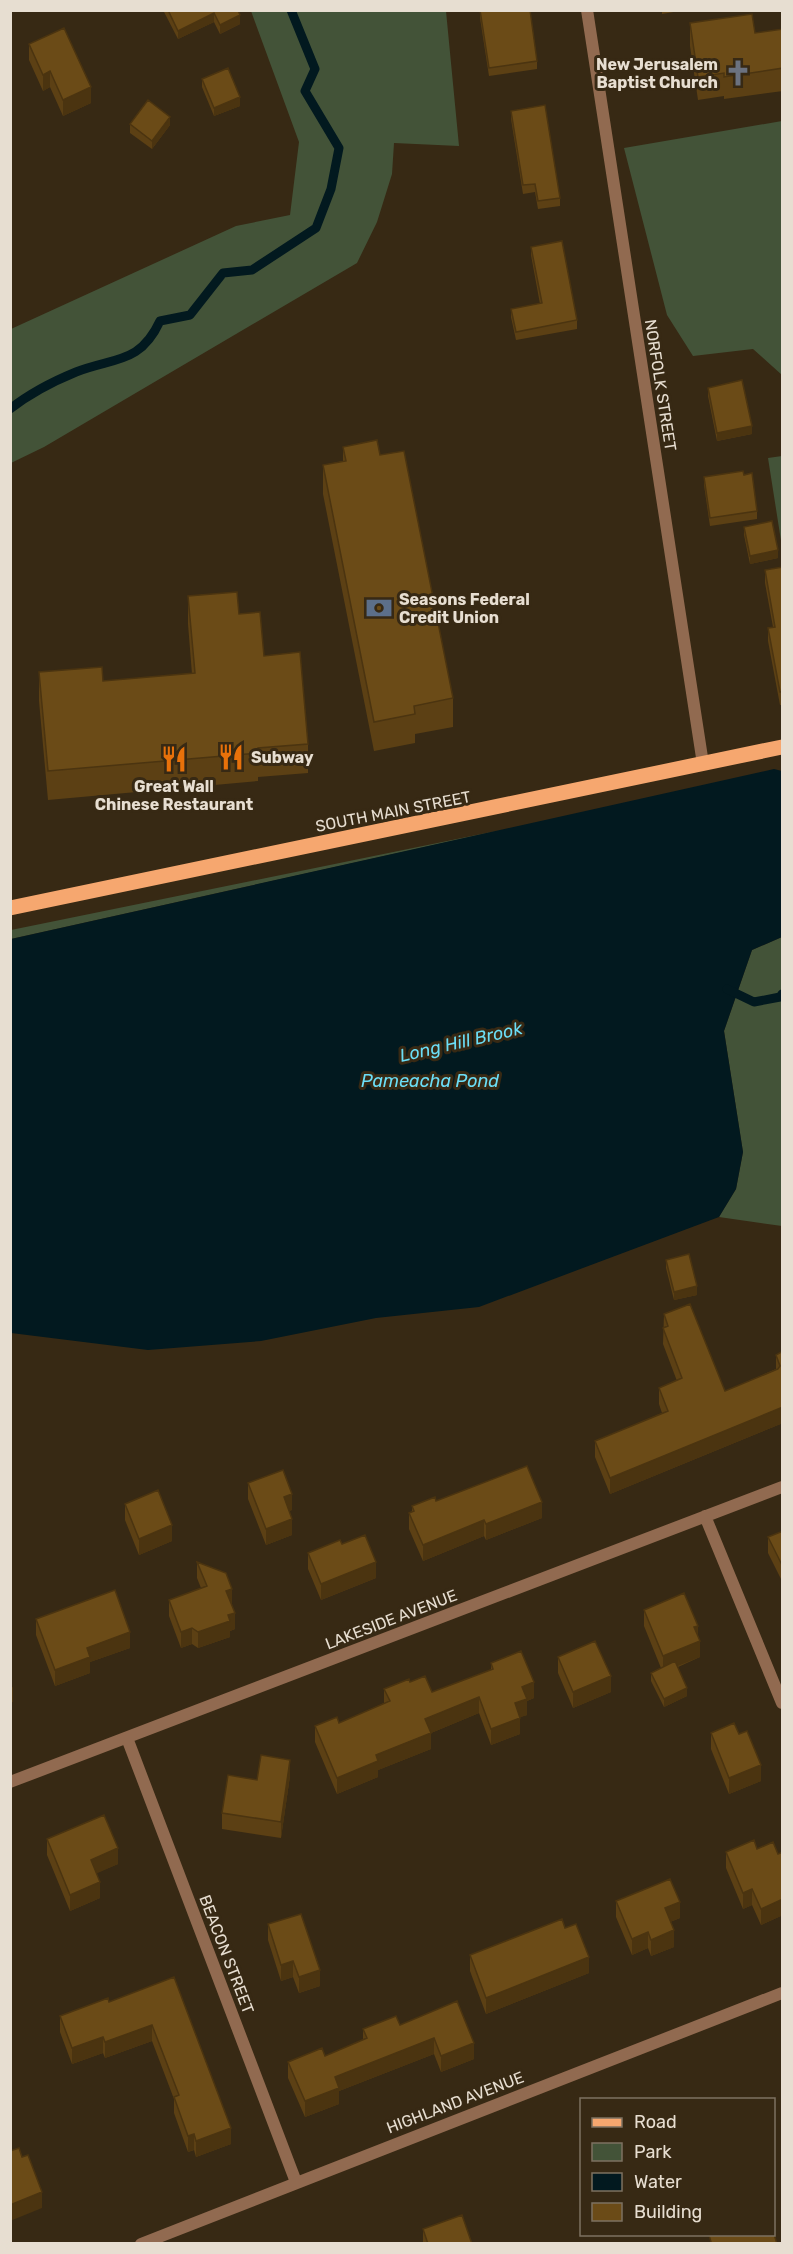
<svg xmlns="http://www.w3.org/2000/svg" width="793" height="2254" font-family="Rubik,sans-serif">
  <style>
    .green { fill: #435338 }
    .water { fill: #02191f }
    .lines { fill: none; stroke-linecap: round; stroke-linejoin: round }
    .stream { stroke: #02191f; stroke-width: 9 }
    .minor { stroke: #916a50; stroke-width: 12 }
    .tertiary { stroke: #916a50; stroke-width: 12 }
    .primary { stroke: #f6a76f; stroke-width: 15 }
    .wall { fill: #5c4014 }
    .shaded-wall { fill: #4b3410 }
    .building { fill: #6b4b17; stroke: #4b3410; stroke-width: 1.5 }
    .labels { text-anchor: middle; stroke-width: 6; stroke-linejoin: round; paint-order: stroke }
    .poi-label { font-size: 16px; font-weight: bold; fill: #e7ded1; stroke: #372914; text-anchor: start }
    .street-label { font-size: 16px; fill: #e7ded1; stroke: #372914 }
    .water-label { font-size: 18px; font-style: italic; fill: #6bdef6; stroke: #372914 }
  </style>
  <rect width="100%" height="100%" fill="#372914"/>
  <!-- green -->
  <path class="green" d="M 251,11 L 446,11 L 459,146 L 394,143 L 392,174 L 377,222 L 357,263 L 44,447 L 11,463 L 11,329 L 236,226 L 290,215 L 299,142 Z
    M 782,121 L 782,375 L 753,349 L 693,356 L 667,315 L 624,148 Z
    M 782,456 L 782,547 L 768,458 Z
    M 501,830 L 11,939 L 11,930 Z
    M 782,937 L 782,1226 L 719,1217 L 736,1189 L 743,1152 L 724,1031 L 752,950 Z"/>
  <!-- water -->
  <path class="water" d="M 774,769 L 782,771 L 782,937 L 752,950 L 724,1031 L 743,1152 L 736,1189 L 719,1217 L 479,1307 L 376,1318 L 261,1341 L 148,1350 L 11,1333 L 11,939 Z"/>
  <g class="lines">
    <!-- stream -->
    <path class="stream" d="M 10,409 C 29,394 54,381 76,372 C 115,357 140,364 160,321 L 190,315 L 223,273 L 252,270 L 316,228 L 331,189 L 339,148 L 305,91 L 315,69 L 291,10
      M 727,989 L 754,1002 L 780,997 L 782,994"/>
    <!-- minor -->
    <path class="minor" d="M 587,10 L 703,764
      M 705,1516 L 782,1703
      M 127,1738 L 296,2182
      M 10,1782 L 782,1487"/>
    <!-- tertiary -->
    <path class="tertiary" d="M 141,2244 L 782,1993"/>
    <!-- primary -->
    <path class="primary" d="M 10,908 L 782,747"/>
  </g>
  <!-- wall -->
  <path class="wall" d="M 163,10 L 238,10 L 240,24 L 220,34 L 214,22 L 178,39 Z
    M 480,10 L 537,61 L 537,69 L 489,76 L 480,18 Z
    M 662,10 L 685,10 L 662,14 Z
    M 690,23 L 755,33 L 783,29 L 783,91 L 724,99 L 724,96 L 698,100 L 690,46 Z
    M 29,44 L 91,103 L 63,116 L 50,87 L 43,91 L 29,60 Z
    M 202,79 L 240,106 L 214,116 L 202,87 Z
    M 511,111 L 560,198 L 560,206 L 538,209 L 535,192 L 523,194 L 511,119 Z
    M 130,124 L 170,125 L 152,149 L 130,133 Z
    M 531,247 L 577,320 L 577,329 L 516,340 L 511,317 L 511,309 L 540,304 L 531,255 Z
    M 708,388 L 752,434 L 717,441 L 708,396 Z
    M 343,447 L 380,455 L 453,698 L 453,727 L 415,734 L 415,743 L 374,751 L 323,494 L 323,465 L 343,461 Z
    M 744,475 L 757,511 L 757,519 L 710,526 L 704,485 L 704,477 Z
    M 744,527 L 778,558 L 750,564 L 744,535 Z
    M 783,567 L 783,705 L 780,705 L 768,641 L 768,628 L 773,627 L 765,583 L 765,570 Z
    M 188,596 L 239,614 L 264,656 L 308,744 L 308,773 L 258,777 L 258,781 L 48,800 L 39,701 L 39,672 L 103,681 L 192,674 L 188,624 Z
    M 666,1260 L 697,1295 L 674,1300 L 666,1268 Z
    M 664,1314 L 725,1391 L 776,1369 L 776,1355 L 783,1351 L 783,1423 L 610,1494 L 595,1457 L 595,1441 L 662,1413 L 659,1404 L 659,1388 L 677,1381 L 663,1344 Z
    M 248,1483 L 292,1510 L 289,1511 L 292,1535 L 266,1545 L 248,1499 Z
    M 436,1501 L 542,1518 L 486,1540 L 484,1536 L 423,1561 L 409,1529 L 409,1513 L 412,1512 L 412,1506 Z
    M 125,1504 L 172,1541 L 139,1555 L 125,1520 Z
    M 783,1531 L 783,1583 L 768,1553 L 768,1537 Z
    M 342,1544 L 376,1578 L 321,1600 L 308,1569 L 308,1553 Z
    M 197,1562 L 232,1605 L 235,1629 L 230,1631 L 230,1637 L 198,1648 L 192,1644 L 181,1648 L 169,1616 L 169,1600 L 201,1588 L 197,1578 Z
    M 644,1610 L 698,1636 L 700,1657 L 678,1667 L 687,1696 L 664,1707 L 651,1681 L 651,1673 L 661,1668 L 644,1626 Z
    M 36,1619 L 130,1648 L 90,1662 L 90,1673 L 55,1686 L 36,1635 Z
    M 558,1657 L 611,1692 L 573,1708 L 558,1673 Z
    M 491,1663 L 534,1698 L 527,1701 L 527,1715 L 520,1717 L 520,1734 L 491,1745 L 479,1713 L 431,1733 L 431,1749 L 378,1770 L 378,1777 L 337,1794 L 315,1742 L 315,1726 L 339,1723 L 384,1703 L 384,1689 L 410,1682 L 432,1692 L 491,1670 Z
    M 711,1733 L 761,1781 L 729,1794 L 711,1749 Z
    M 290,1776 L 281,1838 L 222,1829 L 222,1813 L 257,1780 Z
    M 47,1839 L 118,1864 L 96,1873 L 100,1898 L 70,1911 L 47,1855 Z
    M 757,1849 L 778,1854 L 783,1852 L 783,1915 L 761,1925 L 752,1905 L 743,1909 L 726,1868 L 726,1852 Z
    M 616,1901 L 680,1918 L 670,1922 L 674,1947 L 651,1956 L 648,1948 L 632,1955 L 616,1917 Z
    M 268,1924 L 320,1986 L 299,1993 L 293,1977 L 281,1981 L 268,1940 Z
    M 565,1928 L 589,1973 L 486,2014 L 470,1971 L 470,1955 Z
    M 174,1977 L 231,2144 L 196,2157 L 194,2150 L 188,2152 L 174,2113 L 174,2099 L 152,2041 L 105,2058 L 103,2053 L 72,2064 L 60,2032 L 60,2016 L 109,2002 Z
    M 457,2001 L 474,2059 L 441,2072 L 434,2054 L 339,2091 L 339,2104 L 305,2117 L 288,2078 L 288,2062 L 325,2056 L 363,2040 L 363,2029 L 400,2025 Z
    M 423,2229 L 472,2244 L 423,2244 Z"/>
  <!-- shaded-wall -->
  <path class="shaded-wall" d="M 214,13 L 214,22 L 178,39 L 178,31 Z
    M 240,15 L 240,24 L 220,34 L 220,25 Z
    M 50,71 L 50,87 L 43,91 L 43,75 Z
    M 91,87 L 91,103 L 63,116 L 63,100 Z
    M 240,97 L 240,106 L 214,116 L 214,108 Z
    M 170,117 L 170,125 L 152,149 L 152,141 Z
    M 752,426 L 752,434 L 717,441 L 717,433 Z
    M 778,550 L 778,558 L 750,564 L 750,556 Z
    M 697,1286 L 697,1295 L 674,1300 L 674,1292 Z
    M 783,1407 L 783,1423 L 610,1494 L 610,1478 Z
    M 292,1494 L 292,1510 L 284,1513 L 284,1497 Z
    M 542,1502 L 542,1518 L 486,1540 L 486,1524 Z
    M 292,1519 L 292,1535 L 266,1545 L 266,1529 Z
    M 484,1520 L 484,1536 L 423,1561 L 423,1545 Z
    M 172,1525 L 172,1541 L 139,1555 L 139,1539 Z
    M 376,1562 L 376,1578 L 321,1600 L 321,1584 Z
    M 232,1589 L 232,1605 L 226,1607 L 226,1591 Z
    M 235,1613 L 235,1629 L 230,1631 L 230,1637 L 198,1648 L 198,1632 L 228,1615 Z
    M 698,1626 L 698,1642 L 694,1627 Z
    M 192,1628 L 192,1644 L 181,1648 L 181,1632 Z
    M 130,1632 L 130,1648 L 90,1662 L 90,1673 L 55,1686 L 55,1670 L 87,1648 Z
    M 700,1641 L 700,1657 L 663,1672 L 663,1656 Z
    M 611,1676 L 611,1692 L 573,1708 L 573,1692 Z
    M 534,1682 L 534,1698 L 527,1701 L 527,1715 L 515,1719 L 515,1703 L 522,1687 Z
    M 13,1687 L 13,1702 L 10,1703 L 10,1688 Z
    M 687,1688 L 687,1696 L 664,1707 L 664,1699 Z
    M 479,1697 L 479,1713 L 431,1733 L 431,1749 L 378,1770 L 378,1777 L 337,1794 L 337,1778 L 376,1755 L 425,1719 Z
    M 520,1718 L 520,1734 L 491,1745 L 491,1729 Z
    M 290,1760 L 290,1776 L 281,1838 L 281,1822 Z
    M 761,1765 L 761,1781 L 729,1794 L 729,1778 Z
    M 118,1848 L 118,1864 L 91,1876 L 91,1860 Z
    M 100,1882 L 100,1898 L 70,1911 L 70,1895 Z
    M 752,1889 L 752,1905 L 743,1909 L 743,1893 Z
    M 783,1899 L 783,1915 L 761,1925 L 761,1909 Z
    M 680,1902 L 680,1918 L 665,1924 L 665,1908 Z
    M 674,1930 L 674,1947 L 651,1956 L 651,1940 Z
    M 648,1932 L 648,1948 L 632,1955 L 632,1939 Z
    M 589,1957 L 589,1973 L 486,2014 L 486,1998 Z
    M 293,1961 L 293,1977 L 281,1981 L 281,1965 Z
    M 320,1970 L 320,1986 L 299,1993 L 299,1977 Z
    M 152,2025 L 152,2041 L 105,2058 L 105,2042 Z
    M 103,2037 L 103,2053 L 72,2064 L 72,2048 Z
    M 434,2038 L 434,2054 L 339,2091 L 339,2104 L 305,2117 L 305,2101 L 335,2077 Z
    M 474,2043 L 474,2059 L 441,2072 L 441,2056 Z
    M 231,2128 L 231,2144 L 196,2157 L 196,2141 Z
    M 194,2134 L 194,2150 L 188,2152 L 188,2136 Z
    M 42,2192 L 42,2208 L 10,2221 L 10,2205 Z"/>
  <!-- building -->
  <path class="building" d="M 168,10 L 238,10 L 240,15 L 220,25 L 214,13 L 178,31 Z
    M 480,10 L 530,10 L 537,61 L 489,68 Z
    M 752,14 L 755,33 L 783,29 L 783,68 L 724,77 L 724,73 L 698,77 L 690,23 Z
    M 64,28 L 91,87 L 63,100 L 50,71 L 43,75 L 29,44 Z
    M 228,68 L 240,97 L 214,108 L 202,79 Z
    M 148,100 L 170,117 L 152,141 L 130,124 Z
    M 545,105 L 560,198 L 538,201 L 535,184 L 523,185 L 511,111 Z
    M 562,241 L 577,320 L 516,332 L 511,309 L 542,303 L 531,247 Z
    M 742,380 L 752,426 L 717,433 L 708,388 Z
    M 377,440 L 380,455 L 404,451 L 453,698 L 414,706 L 415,714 L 374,722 L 323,465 L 346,461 L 343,447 Z
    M 743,471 L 744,475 L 752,473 L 757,511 L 710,518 L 704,477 Z
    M 772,521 L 778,550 L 750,556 L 744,527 Z
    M 783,567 L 783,692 L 780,692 L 768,628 L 775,627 L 765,570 Z
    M 237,592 L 239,614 L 260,612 L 264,656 L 300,652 L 308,744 L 258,748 L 258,753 L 48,771 L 39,672 L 102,667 L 103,681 L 195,673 L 188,596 Z
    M 689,1254 L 697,1286 L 674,1292 L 666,1260 Z
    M 690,1304 L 725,1391 L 778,1369 L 780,1366 L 776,1355 L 783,1351 L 783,1407 L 610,1478 L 595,1441 L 668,1411 L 659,1388 L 682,1378 L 663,1328 L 668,1326 L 664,1314 Z
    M 527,1466 L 542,1502 L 486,1524 L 484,1520 L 423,1545 L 409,1513 L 414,1511 L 412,1506 L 435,1497 L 436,1501 Z
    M 283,1470 L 292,1494 L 284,1497 L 292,1519 L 266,1529 L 248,1483 Z
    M 158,1490 L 172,1525 L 139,1539 L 125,1504 Z
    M 783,1531 L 783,1567 L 768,1537 Z
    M 365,1535 L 376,1562 L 321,1584 L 308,1553 L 340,1540 L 342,1544 Z
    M 197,1562 L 226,1573 L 232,1589 L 226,1591 L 235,1613 L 228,1615 L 230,1621 L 198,1632 L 192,1628 L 181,1632 L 169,1600 L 207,1586 Z
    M 115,1590 L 130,1632 L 87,1648 L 90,1657 L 55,1670 L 36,1619 Z
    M 684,1593 L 698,1626 L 694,1627 L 700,1641 L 663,1656 L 644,1610 Z
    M 595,1641 L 611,1676 L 573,1692 L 558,1657 Z
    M 521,1651 L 534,1682 L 522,1687 L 527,1699 L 515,1703 L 520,1718 L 491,1729 L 479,1697 L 425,1719 L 431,1733 L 376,1755 L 378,1761 L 337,1778 L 315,1726 L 337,1717 L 339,1723 L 390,1701 L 384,1689 L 409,1679 L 410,1682 L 425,1676 L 432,1692 L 493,1669 L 491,1663 Z
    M 675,1661 L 687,1688 L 664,1699 L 651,1673 Z
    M 734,1723 L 739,1734 L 747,1731 L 761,1765 L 729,1778 L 711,1733 Z
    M 261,1755 L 290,1760 L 281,1822 L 222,1813 L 228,1775 L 257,1780 Z
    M 104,1815 L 118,1848 L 91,1860 L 100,1882 L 70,1895 L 47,1839 Z
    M 754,1840 L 757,1849 L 773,1842 L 778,1854 L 783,1852 L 783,1899 L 761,1909 L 752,1889 L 743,1893 L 726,1852 Z
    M 670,1879 L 680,1902 L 665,1908 L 674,1930 L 651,1940 L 648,1932 L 632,1939 L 616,1901 Z
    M 301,1914 L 320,1970 L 299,1977 L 293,1961 L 281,1965 L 268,1924 Z
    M 562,1919 L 565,1928 L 576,1924 L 589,1957 L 486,1998 L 470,1955 Z
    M 174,1977 L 231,2128 L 196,2141 L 194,2134 L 188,2136 L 174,2097 L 179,2095 L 152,2025 L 105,2042 L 103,2037 L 72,2048 L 60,2016 L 108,1998 L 109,2002 Z
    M 457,2001 L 474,2043 L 441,2056 L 434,2038 L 335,2077 L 339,2088 L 305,2101 L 288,2062 L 322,2048 L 325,2056 L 367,2038 L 363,2029 L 396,2016 L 400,2025 Z
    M 19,2148 L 22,2157 L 28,2155 L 42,2192 L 10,2205 L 10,2151 Z
    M 462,2215 L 472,2244 L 428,2244 L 423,2229 Z
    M 774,2234 L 777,2244 L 706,2244 L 711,2242 L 709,2235 Z"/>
  <!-- icons -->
  <defs>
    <g id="church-bare" transform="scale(2.07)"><path d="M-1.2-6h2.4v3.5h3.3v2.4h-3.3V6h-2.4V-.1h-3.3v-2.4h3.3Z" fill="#6b7280" stroke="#372914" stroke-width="2.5" paint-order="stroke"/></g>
    <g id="bank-bare" transform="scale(2.07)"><path d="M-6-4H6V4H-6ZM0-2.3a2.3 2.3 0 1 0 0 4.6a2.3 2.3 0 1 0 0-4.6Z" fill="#5c6f8a" stroke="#372914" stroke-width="2.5" paint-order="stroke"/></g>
    <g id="restaurant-bare" transform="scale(2.07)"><path d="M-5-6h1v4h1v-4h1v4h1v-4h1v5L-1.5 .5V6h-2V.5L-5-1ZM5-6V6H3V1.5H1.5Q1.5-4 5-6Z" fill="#e8710a" stroke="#372914" stroke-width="2.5" paint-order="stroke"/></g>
  </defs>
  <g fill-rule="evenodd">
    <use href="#church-bare" x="738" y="73"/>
    <use href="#bank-bare" x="379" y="608"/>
    <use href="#restaurant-bare" x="231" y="757"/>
    <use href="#restaurant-bare" x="174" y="759"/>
  </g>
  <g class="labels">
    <!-- poi labels -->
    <g class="poi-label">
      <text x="718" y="70" text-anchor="end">New Jerusalem<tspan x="718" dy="18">Baptist Church</tspan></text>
      <text x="399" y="605">Seasons Federal<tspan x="399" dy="18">Credit Union</tspan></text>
      <text x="251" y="763">Subway</text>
      <text x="174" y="792" text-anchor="middle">Great Wall<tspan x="174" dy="18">Chinese Restaurant</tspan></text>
    </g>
    <!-- street labels -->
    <g class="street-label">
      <text transform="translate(661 385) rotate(81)" y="6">NORFOLK STREET</text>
      <text transform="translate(393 811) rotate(-11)" y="6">SOUTH MAIN STREET</text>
      <text transform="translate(391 1619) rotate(-21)" y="6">LAKESIDE AVENUE</text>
      <text transform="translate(227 1954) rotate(69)" y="6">BEACON STREET</text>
      <text transform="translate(455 2102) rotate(-21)" y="6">HIGHLAND AVENUE</text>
    </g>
    <!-- water labels -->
    <g class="water-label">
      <text transform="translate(461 1042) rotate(-13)" y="6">Long Hill Brook</text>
      <text x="430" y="1087">Pameacha Pond</text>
    </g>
  </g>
  <!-- border -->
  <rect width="793" height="2254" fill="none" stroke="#e7ded1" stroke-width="24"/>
  <!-- legend -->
  <rect x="580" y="2098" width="195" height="138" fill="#372914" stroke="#7d7160" stroke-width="1.5"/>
  <rect x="592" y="2118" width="30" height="9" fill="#f6a76f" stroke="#7d7160" stroke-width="1.5"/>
  <text x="634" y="2128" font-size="18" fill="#e7ded1">Road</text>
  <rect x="592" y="2143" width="30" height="18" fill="#435338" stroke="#7d7160" stroke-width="1.5"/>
  <text x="634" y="2158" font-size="18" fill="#e7ded1">Park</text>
  <rect x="592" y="2173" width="30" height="18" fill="#02191f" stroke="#7d7160" stroke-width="1.5"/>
  <text x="634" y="2188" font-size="18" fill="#e7ded1">Water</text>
  <rect x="592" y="2203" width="30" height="18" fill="#6b4b17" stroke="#7d7160" stroke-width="1.5"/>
  <text x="634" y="2218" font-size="18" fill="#e7ded1">Building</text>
</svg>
